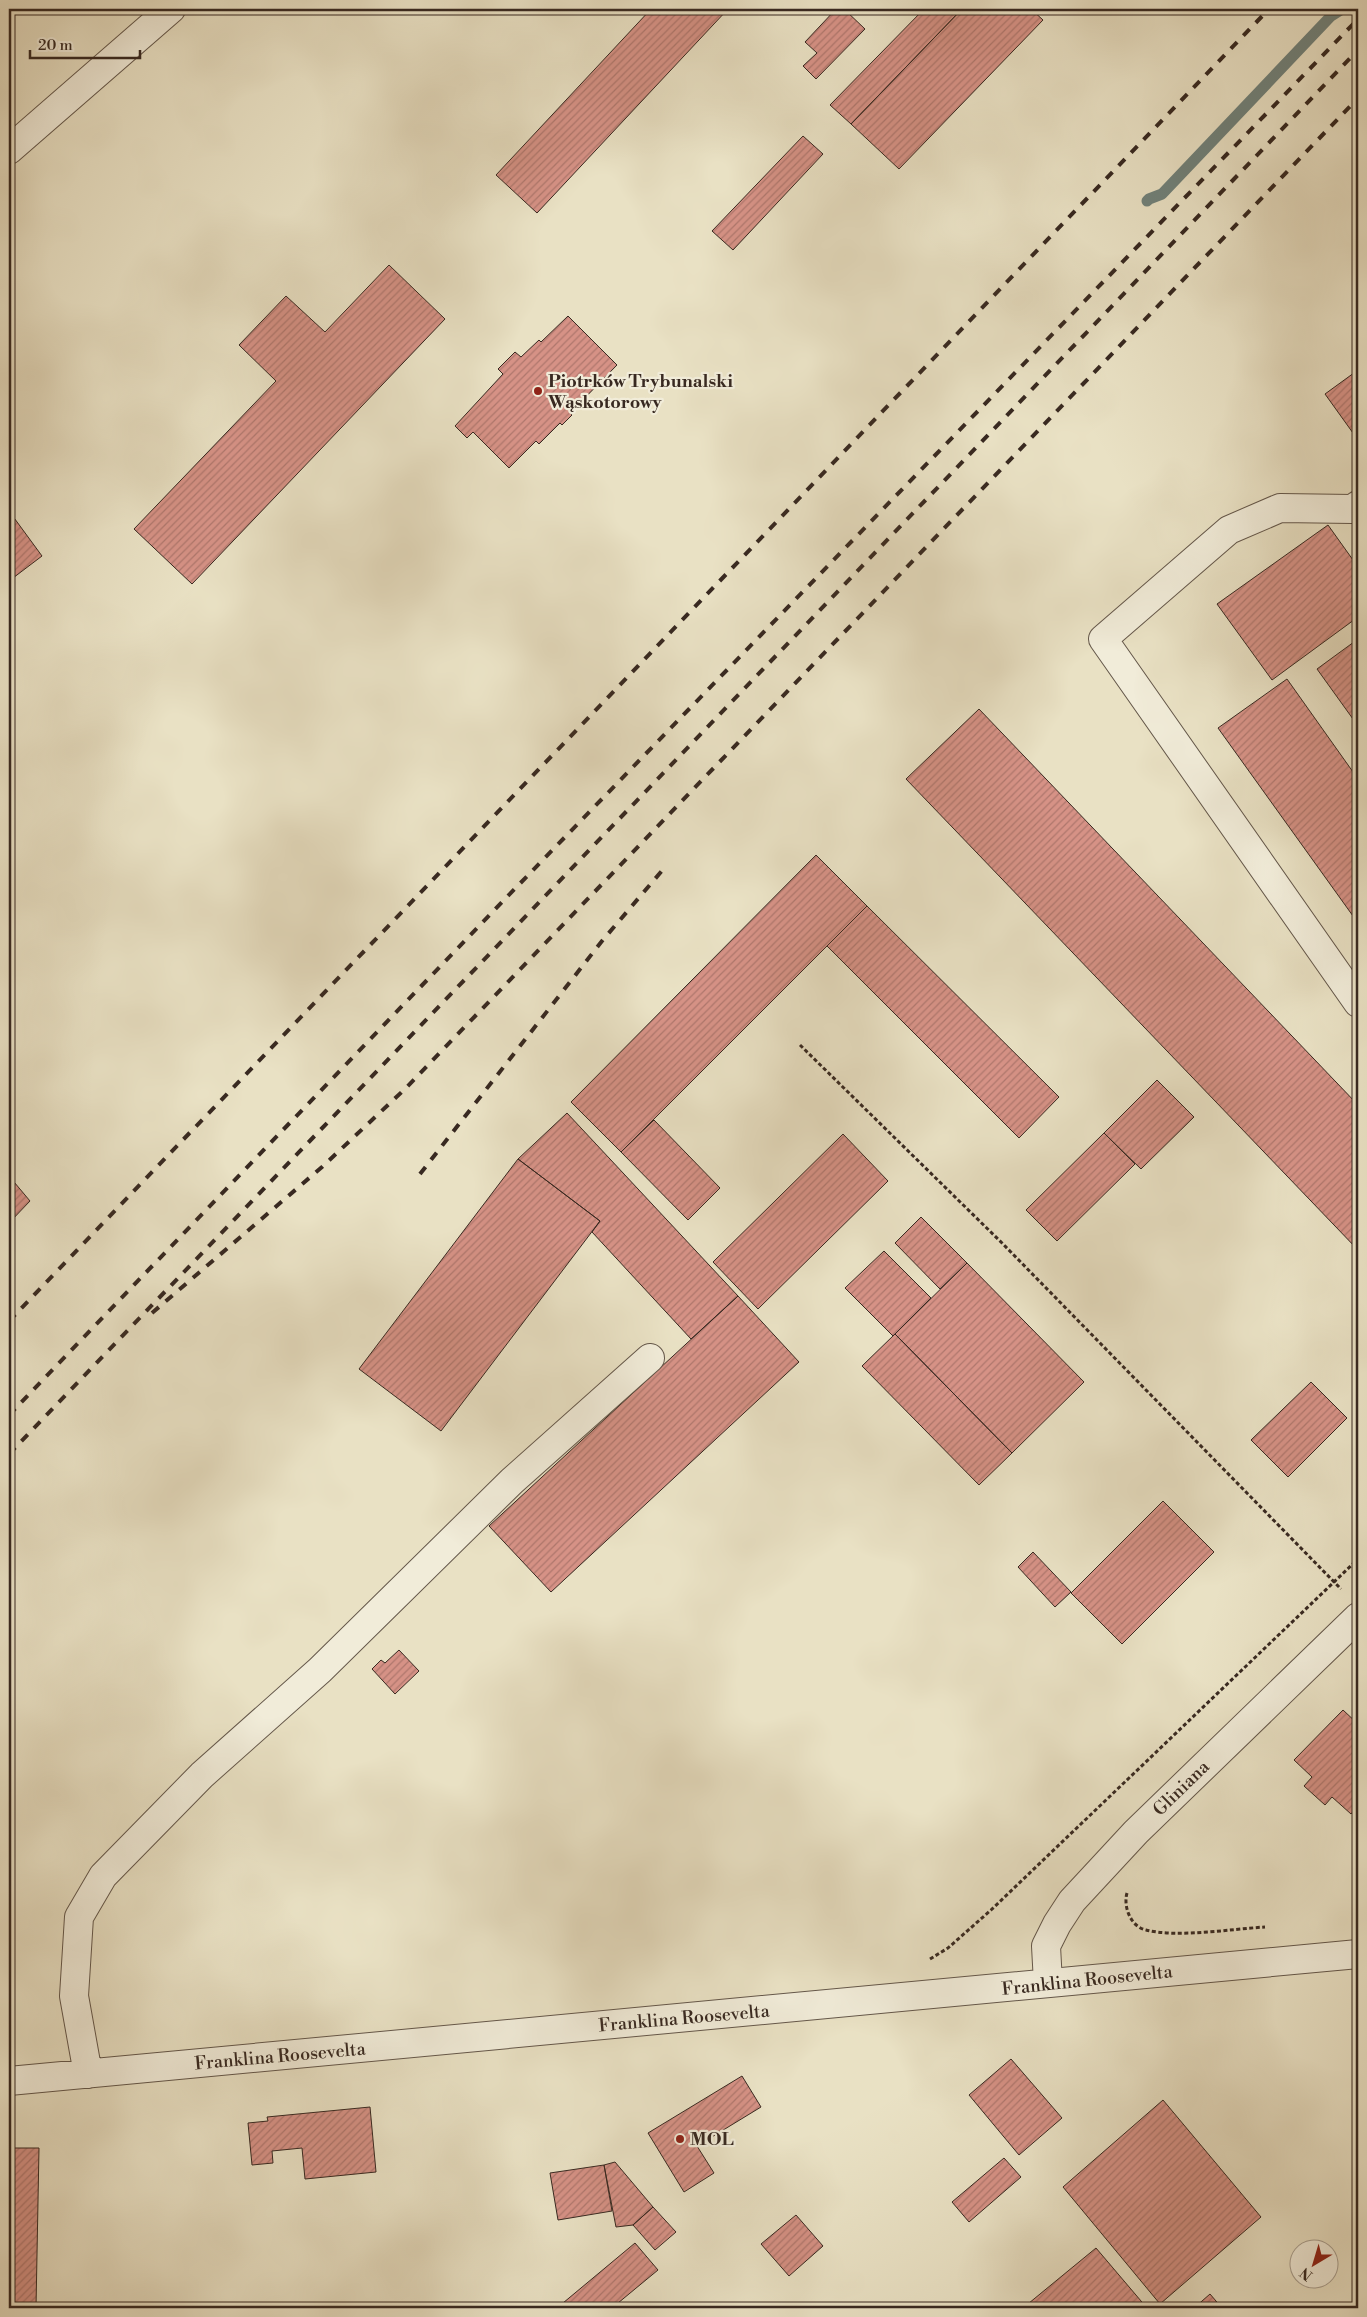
<svg xmlns="http://www.w3.org/2000/svg" width="1367" height="2317" font-family="'Libre Bodoni',serif">
  <style>
    .lines { fill: none; stroke-linecap: round; stroke-linejoin: round }
    .stream { stroke: #71827b; stroke-width: 11 }
    .building { fill: url(#building-hatch); stroke: #382921 }
    .minor-casing { stroke: #64574a; stroke-width: 30 }
    .path { stroke: #382921; stroke-width: 3; stroke-dasharray: 4 2.5; stroke-linecap: butt }
    .minor { stroke: #f1ecd9; stroke-width: 28 }
    .rail { stroke: #382921; stroke-width: 4; stroke-dasharray: 9 9; stroke-linecap: butt }
    .poi-dot { fill: #8f2418; stroke: #f1ecd9; stroke-width: 2 }
    .labels { text-anchor: middle; stroke-width: 4.5; stroke-linejoin: round; paint-order: stroke }
    .poi-label { font-size: 18px; font-weight: bold; fill: #382921; stroke: #f1ecd9; text-anchor: start }
    .street-label { font-size: 18px; fill: #382921; stroke: #f1ecd9 }
  </style>
  <defs>
    <pattern id="building-hatch" width="6" height="6" patternUnits="userSpaceOnUse" patternTransform="scale(1.25)"><rect width="6" height="6" fill="#d69286"/><path d="M-1 1l2-2M0 6l6-6M5 7l2-2" fill="none" stroke="#af776d"/></pattern>
  </defs>
  <rect width="100%" height="100%" fill="#e9e1c4"/>
  <filter id="stains"><feTurbulence type="fractalNoise" baseFrequency=".004" numOctaves="4"/><feColorMatrix values="0 0 0 0 .2 0 0 0 0 .09 0 0 0 0 .02 0 0 0 .5 -.17"/></filter>
  <radialGradient id="worn" r=".72"><stop offset=".6" stop-color="#630" stop-opacity="0"/><stop offset="1" stop-color="#630" stop-opacity=".3"/></radialGradient>
  <g class="lines">
    <!-- stream -->
    <path class="stream" d="M 1147,201 L 1149,199 L 1162,194 L 1331,16 L 1342,9"/>
  </g>
  <!-- building -->
  <path class="building" d="M 651,9 L 728,9 L 537,213 L 496,175 Z
    M 836,9 L 844,9 L 865,29 L 816,79 L 803,66 L 817,53 L 805,42 Z
    M 924,9 L 962,9 L 851,124 L 830,105 Z
    M 962,9 L 1031,9 L 1043,20 L 899,169 L 851,124 Z
    M 803,136 L 823,154 L 733,250 L 712,231 Z
    M 389,265 L 445,319 L 192,584 L 134,529 L 276,381 L 239,345 L 286,296 L 325,332 Z
    M 568,316 L 617,365 L 570,413 L 572,415 L 562,425 L 560,423 L 539,444 L 536,441 L 509,468 L 473,432 L 467,438 L 455,426 L 503,374 L 498,369 L 515,352 L 521,357 L 539,340 L 541,342 Z
    M 1358,370 L 1358,440 L 1325,394 Z
    M 9,511 L 42,556 L 9,581 Z
    M 1328,525 L 1358,567 L 1358,617 L 1272,680 L 1217,604 Z
    M 1358,639 L 1358,726 L 1317,669 Z
    M 1287,679 L 1358,779 L 1358,923 L 1218,728 Z
    M 979,709 L 1358,1105 L 1358,1250 L 906,779 Z
    M 816,855 L 867,906 L 621,1152 L 571,1102 Z
    M 867,906 L 1059,1097 L 1019,1138 L 827,946 Z
    M 1157,1080 L 1194,1117 L 1141,1169 L 1104,1133 Z
    M 567,1113 L 738,1296 L 691,1339 L 592,1232 L 600,1221 L 518,1159 Z
    M 654,1120 L 720,1188 L 688,1220 L 621,1152 Z
    M 1104,1133 L 1135,1164 L 1057,1241 L 1026,1210 Z
    M 843,1134 L 888,1181 L 758,1309 L 713,1262 Z
    M 518,1159 L 600,1221 L 441,1431 L 359,1369 Z
    M 9,1176 L 30,1201 L 9,1223 Z
    M 921,1217 L 967,1263 L 940,1289 L 895,1243 Z
    M 884,1251 L 931,1298 L 893,1336 L 845,1288 Z
    M 967,1263 L 1084,1382 L 1012,1453 L 895,1334 Z
    M 738,1296 L 799,1362 L 551,1592 L 489,1526 Z
    M 895,1334 L 1012,1453 L 979,1485 L 862,1366 Z
    M 1311,1382 L 1347,1418 L 1288,1477 L 1251,1440 Z
    M 1163,1501 L 1214,1552 L 1122,1644 L 1071,1593 Z
    M 1033,1552 L 1071,1592 L 1055,1607 L 1018,1567 Z
    M 399,1650 L 419,1671 L 395,1694 L 372,1669 L 381,1660 L 385,1663 Z
    M 1343,1710 L 1358,1724 L 1358,1806 L 1351,1814 L 1332,1797 L 1325,1805 L 1304,1786 L 1312,1777 L 1294,1760 Z
    M 1011,2059 L 1062,2118 L 1019,2155 L 969,2095 Z
    M 742,2076 L 761,2107 L 697,2146 L 714,2173 L 684,2192 L 648,2133 Z
    M 1163,2100 L 1261,2217 L 1160,2304 L 1063,2187 Z
    M 370,2107 L 376,2172 L 305,2179 L 302,2148 L 272,2151 L 273,2163 L 252,2165 L 248,2123 L 268,2121 L 267,2117 Z
    M 9,2148 L 39,2148 L 36,2308 L 9,2308 Z
    M 1004,2158 L 1021,2177 L 969,2222 L 952,2202 Z
    M 615,2162 L 653,2207 L 633,2225 L 616,2227 L 604,2165 Z
    M 604,2165 L 612,2211 L 558,2220 L 550,2173 Z
    M 653,2207 L 676,2232 L 655,2250 L 633,2225 Z
    M 796,2215 L 823,2246 L 789,2276 L 761,2244 Z
    M 635,2243 L 658,2270 L 612,2308 L 557,2308 Z
    M 1096,2248 L 1147,2308 L 1023,2308 Z
    M 1210,2294 L 1222,2308 L 1194,2308 Z"/>
  <g class="lines">
    <!-- minor casing -->
    <g class="minor-casing">
      <path id="minor" d="M 9,150 L 171,9
        M 1358,505 L 1353,509 L 1280,508 L 1229,530 L 1103,639 L 1358,1003
        M 1048,1983 L 1046,1946 L 1057,1924 L 1072,1901 L 1136,1832 L 1358,1617
        M 88,2074 L 74,1996 L 79,1917 L 103,1876 L 202,1775 L 320,1670 L 512,1481 L 650,1358
        M 9,2081 L 1358,1954"/>
    </g>
    <!-- path -->
    <path class="path" d="M 800,1045 L 1002,1243 L 1341,1589
      M 1127,1893 C 1123,1907 1131,1927 1146,1930 C 1178,1938 1231,1929 1265,1927
      M 930,1959 L 948,1948 L 991,1910 L 1358,1559"/>
    <!-- minor -->
    <use href="#minor" class="minor"/>
    <!-- rail -->
    <path class="rail" d="M 420,1174 L 602,941 L 666,866
      M 152,1313 L 322,1167 L 405,1089 L 1358,98
      M 9,1321 L 1269,9
      M 9,1415 L 504,900 L 1358,19
      M 9,1454 L 1358,50"/>
  </g>
  <!-- markers -->
  <g class="poi-dot">
    <circle cx="538" cy="391" r="5"/>
    <circle cx="680" cy="2139" r="5"/>
  </g>
  <g class="labels">
    <!-- poi labels -->
    <g class="poi-label">
      <text x="548" y="387">Piotrków Trybunalski<tspan x="548" dy="21">Wąskotorowy</tspan></text>
      <text x="690" y="2145">MOL</text>
    </g>
    <!-- street labels -->
    <g class="street-label">
      <text transform="translate(1181 1788) rotate(-44)" y="6">Gliniana</text>
      <text transform="translate(1087 1980) rotate(-6)" y="6">Franklina Roosevelta</text>
      <text transform="translate(684 2018) rotate(-5)" y="6">Franklina Roosevelta</text>
      <text transform="translate(280 2056) rotate(-5)" y="6">Franklina Roosevelta</text>
    </g>
  </g>
  <!-- margin -->
  <rect width="1367" height="2317" fill="none" stroke="#e9e1c4" stroke-width="30"/>
  <rect x="10" y="10" width="1347" height="2297" fill="none" stroke="#382921" stroke-width="2.5"/>
  <rect x="15" y="15" width="1337" height="2287" fill="none" stroke="#382921"/>
  <!-- north arrow -->
  <g transform="translate(1314 2264) rotate(218)"><circle r="24" fill="#f1ecd9" stroke="#a79e8f"/>
  <path d="M0-4L9 19L0 12L-9 19Z" fill="#8f2418"/>
  <text y="-8" font-size="14" font-weight="bold" text-anchor="middle" fill="#382921">N</text>
  </g>
  <!-- scale -->
  <path d="M30 50v8h110v-8" fill="none" stroke="#382921" stroke-width="2.5"/>
  <text x="38" y="50" font-size="15" fill="#382921" stroke="#f1ecd9" stroke-width="4" paint-order="stroke">20 m</text>
  <rect width="100%" height="100%" filter="url(#stains)"/>
  <rect width="100%" height="100%" fill="url(#worn)"/>
</svg>
